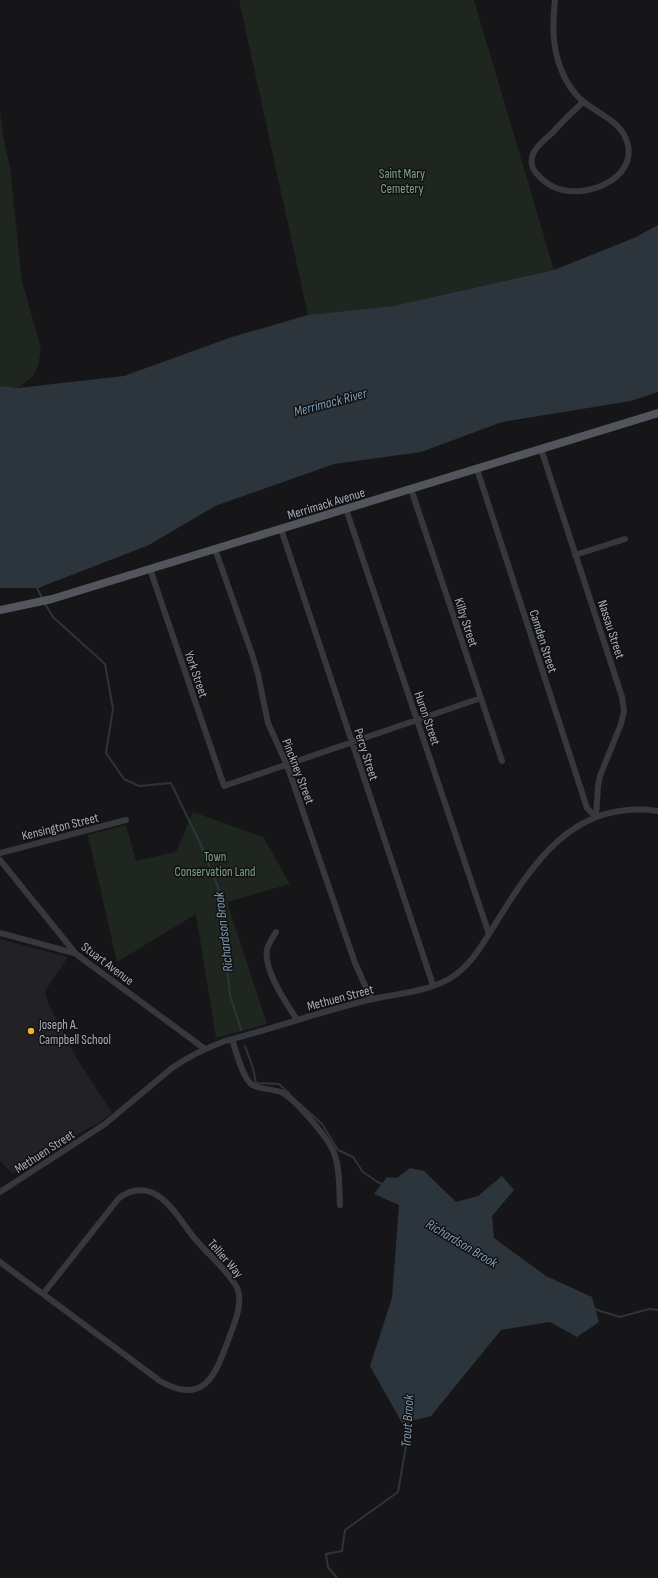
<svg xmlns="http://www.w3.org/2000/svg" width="658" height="1578" font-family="'Sofia Sans Condensed',sans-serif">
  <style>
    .built { fill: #222225 }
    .green { fill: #1e261f }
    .water { fill: #2c353c }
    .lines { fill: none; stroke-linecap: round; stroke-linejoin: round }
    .stream { stroke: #2c353c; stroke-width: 2 }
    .minor { stroke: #37383d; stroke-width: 6 }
    .major { stroke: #53555c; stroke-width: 8 }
    .poi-dot { fill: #f2b134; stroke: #111113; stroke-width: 1.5 }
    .labels { text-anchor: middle; stroke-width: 3; stroke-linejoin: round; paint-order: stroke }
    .park-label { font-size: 13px; fill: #7fa381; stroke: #111113 }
    .street-label { font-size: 13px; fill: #a8adb8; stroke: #111113 }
    .poi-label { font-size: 13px; fill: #a8adb8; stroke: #111113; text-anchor: start }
    .water-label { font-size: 14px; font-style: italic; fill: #7f9bb3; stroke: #111113 }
  </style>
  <rect width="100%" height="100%" fill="#161618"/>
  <!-- built -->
  <path class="built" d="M 0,939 L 68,957 L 45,991 L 48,1003 L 77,1059 L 112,1113 L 100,1122 L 60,1144 L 13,1174 L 0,1161 Z"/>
  <!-- green -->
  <path class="green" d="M 239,0 L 474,0 L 554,270 L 393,306 L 308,315 Z
    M 0,111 L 3,135 L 10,168 L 22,281 L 41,348 L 38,366 L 33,376 L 18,388 L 0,386 Z
    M 193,812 L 263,837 L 290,884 L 227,902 L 267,1024 L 216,1038 L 196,914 L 117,962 L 88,835 L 126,825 L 136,861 L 176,852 Z"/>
  <!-- water -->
  <path class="water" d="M 658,225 L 658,392 L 631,401 L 502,422 L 421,452 L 334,464 L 215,506 L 149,545 L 38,588 L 0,588 L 0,386 L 18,388 L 124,376 L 232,337 L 308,315 L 393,306 L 554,270 L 634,238 Z
    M 410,1168 L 424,1171 L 456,1202 L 478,1196 L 502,1176 L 514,1190 L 492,1216 L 494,1238 L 546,1276 L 592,1297 L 599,1322 L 577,1337 L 550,1322 L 501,1330 L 431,1416 L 402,1423 L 370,1366 L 392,1298 L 399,1205 L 374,1194 L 387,1177 L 397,1178 Z"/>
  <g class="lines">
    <!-- stream -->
    <path class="stream" d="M 36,586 L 42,598
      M 44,602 L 53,617 L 105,664 L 113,709 L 106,753 L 124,779 L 139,786 L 171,783 L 200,843 L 218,887 L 230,995 L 241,1030
      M 245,1046 L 253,1068 L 256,1083 L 279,1084 L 290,1094
      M 300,1104 L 322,1124 L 338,1150 L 353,1157 L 363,1172 L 376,1181 L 384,1185
      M 594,1309 L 620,1317 L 649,1309 L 658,1310
      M 337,1578 L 328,1567 L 326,1554 L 342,1551 L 345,1530 L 398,1492 L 408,1435 L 408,1420"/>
    <!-- minor -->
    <path class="minor" d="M 555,0 C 552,28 552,54 566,80 C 571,89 577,97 585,103 C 597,112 615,120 623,133 C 647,174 589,201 556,188 C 549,185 542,180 537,174 C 531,168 530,159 534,152 C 538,145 545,139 551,134 C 561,123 572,112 583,102
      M 541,449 L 622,697 L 624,711 L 621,724 L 600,776 L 598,786 L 596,817
      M 477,469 L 587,808 L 596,817
      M 411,489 L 502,761
      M 346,509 L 489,934
      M 281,529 L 433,985
      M 215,549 L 252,654 L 258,674 L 268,723 L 287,765 L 355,963 L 371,999
      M 575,555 L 625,539
      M 150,569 L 224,786 L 481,698
      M 0,853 L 126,820
      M 0,860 L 76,954 L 205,1049
      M 276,932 C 273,937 269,943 267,949 C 263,970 286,1002 297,1020
      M 0,933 L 74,953
      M 232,1039 C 236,1051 242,1076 251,1084 C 258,1090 273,1088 283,1093 C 296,1100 329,1139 334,1153 C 340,1167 339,1189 340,1205
      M 0,1192 L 105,1124 L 172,1068 C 188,1057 206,1048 225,1041 C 271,1029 317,1013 364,1001 C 392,994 424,993 449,979 C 470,967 482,945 494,926 C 533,863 573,799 658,811
      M 0,1262 L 160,1381 C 205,1407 216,1373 229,1338 C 234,1324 241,1309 239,1294 C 238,1290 237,1286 234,1283 C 224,1267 208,1254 196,1240 C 183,1225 172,1202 153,1193 C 141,1188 130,1190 119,1198 L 43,1294"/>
    <!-- major -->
    <path class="major" d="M 0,610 L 52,599 L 658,413"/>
  </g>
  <!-- markers -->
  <circle class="poi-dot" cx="31" cy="1031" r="4"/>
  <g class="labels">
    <!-- park labels -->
    <g class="park-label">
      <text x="402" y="178">Saint Mary<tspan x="402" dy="15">Cemetery</tspan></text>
      <text x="215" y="861">Town<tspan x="215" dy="15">Conservation Land</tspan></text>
    </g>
    <!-- street labels -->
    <g class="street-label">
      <text transform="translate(326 503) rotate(-17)" y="5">Merrimack Avenue</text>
      <text transform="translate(467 622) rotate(72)" y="5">Kilby Street</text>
      <text transform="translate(612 629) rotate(72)" y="5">Nassau Street</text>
      <text transform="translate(544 641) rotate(72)" y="5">Camden Street</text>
      <text transform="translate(197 674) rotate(71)" y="5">York Street</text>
      <text transform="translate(428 718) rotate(71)" y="5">Huron Street</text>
      <text transform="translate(367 754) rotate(72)" y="5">Percy Street</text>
      <text transform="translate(299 771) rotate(69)" y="5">Pinckney Street</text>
      <text transform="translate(60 826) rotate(-14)" y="5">Kensington Street</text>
      <text transform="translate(108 963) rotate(37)" y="5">Stuart Avenue</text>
      <text transform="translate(340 997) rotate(-15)" y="5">Methuen Street</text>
      <text transform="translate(44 1151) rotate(-33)" y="5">Methuen Street</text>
      <text transform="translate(226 1258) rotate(49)" y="5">Tellier Way</text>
    </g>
    <!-- poi labels -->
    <g class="poi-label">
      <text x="39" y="1029">Joseph A.<tspan x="39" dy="15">Campbell School</tspan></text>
    </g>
    <!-- water labels -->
    <g class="water-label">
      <text transform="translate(330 402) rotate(-15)" y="5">Merrimack River</text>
      <text transform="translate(223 932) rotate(-97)" y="5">Richardson Brook</text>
      <text transform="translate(462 1243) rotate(31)" y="5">Richardson Brook</text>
      <text transform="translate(407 1421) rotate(-87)" y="5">Trout Brook</text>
    </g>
  </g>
</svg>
